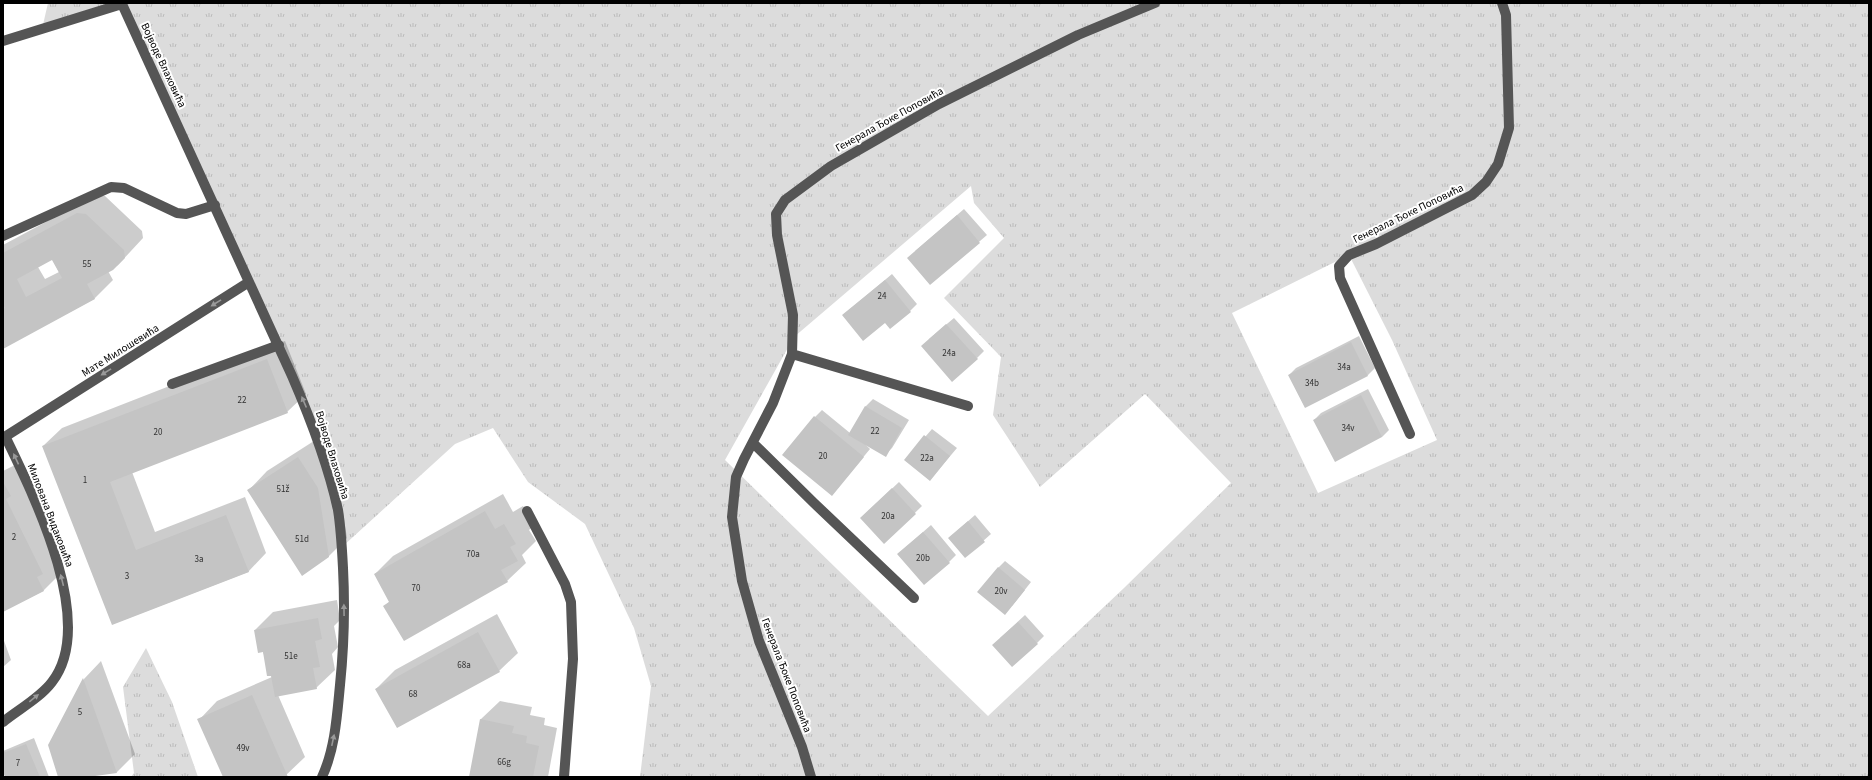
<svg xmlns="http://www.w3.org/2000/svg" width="1872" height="780" font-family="'Source Sans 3',sans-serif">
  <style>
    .grass { fill: url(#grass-tufts); fill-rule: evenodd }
    .shadow { fill: #0003; fill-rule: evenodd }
    .building { fill: #c4c4c4; fill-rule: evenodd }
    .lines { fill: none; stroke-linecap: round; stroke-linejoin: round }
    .minor { stroke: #555; stroke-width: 10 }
    .oneway { fill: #999 }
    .labels { text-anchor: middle; stroke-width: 4; stroke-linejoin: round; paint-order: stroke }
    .number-label { font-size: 9px; fill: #313131 }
    .street-label { font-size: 11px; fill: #000; stroke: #fff }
  </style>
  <defs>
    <pattern id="grass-tufts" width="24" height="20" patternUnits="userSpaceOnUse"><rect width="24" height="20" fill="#dcdcdc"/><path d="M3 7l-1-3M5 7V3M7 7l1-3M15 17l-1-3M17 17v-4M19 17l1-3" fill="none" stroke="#bbb"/></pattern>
  </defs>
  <rect width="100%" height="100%" fill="#fff"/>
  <!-- grass -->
  <path class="grass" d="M 48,3 L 1869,3 L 1869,777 L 771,777 L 749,776 L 748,777 L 640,777 L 651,686 L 634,628 L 585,524 L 528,482 L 493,428 L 455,444 L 342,547 L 314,427 L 122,5 L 42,29 ZM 971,186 L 974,203 L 1004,238 L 944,298 L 1001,357 L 993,415 L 1040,487 L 1145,394 L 1231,483 L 1124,588 L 988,716 L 725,460 L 794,337 ZM 1349,255 L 1392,340 L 1437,440 L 1318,493 L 1232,313 Z
    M 146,648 L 172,702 L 198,777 L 131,777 L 134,773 L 123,687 Z"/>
  <!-- shadow -->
  <path class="shadow" d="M 96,195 L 105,196 L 142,231 L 143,238 L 118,265 L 108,271 L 113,280 L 94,299 L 3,348 L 3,245 ZM 52,259 L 59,272 L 45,279 L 38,267 Z
    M 964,209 L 987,235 L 930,284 L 915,251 Z
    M 892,274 L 917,304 L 910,311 L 886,322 L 843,315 Z
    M 954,318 L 984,351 L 977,358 L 929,339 Z
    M 1359,336 L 1375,368 L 1368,375 L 1305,407 L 1289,375 L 1296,368 Z
    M 285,341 L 306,394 L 287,412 L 132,472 L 155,532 L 245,497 L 266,553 L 248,572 L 113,624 L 43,446 L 62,428 Z
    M 1368,389 L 1389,430 L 1382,437 L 1314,420 L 1321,413 Z
    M 873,399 L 909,420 L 892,448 L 885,455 L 865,444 L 870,449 L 832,495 L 815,417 L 822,410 L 850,433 L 866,406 Z
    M 932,429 L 957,448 L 930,480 L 905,460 Z
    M 317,439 L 336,469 L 347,538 L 328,557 L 249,490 L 267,471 Z
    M 21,462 L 24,481 L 61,555 L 56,560 L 62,572 L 43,591 L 3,611 L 3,471 Z
    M 899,482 L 922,506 L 884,543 L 861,518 Z
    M 503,494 L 513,512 L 523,506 L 534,525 L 529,530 L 536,541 L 522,555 L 526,563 L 507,581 L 385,606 L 390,601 L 375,574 L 393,556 Z
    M 975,515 L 991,534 L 965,557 L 949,538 Z
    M 931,525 L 956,555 L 949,562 L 898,554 Z
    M 1005,561 L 1031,582 L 1012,606 L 998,568 Z
    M 337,600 L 340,620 L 334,626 L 338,647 L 332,654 L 335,670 L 316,688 L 278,695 L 305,757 L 284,777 L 224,777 L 199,720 L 217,701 L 272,677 L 255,630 L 273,612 Z
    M 497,614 L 518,653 L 499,671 L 376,689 L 395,670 Z
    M 1025,615 L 1044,636 L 1037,643 L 1000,638 Z
    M 3,638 L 11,660 L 3,667 Z
    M 101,661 L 135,754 L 117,772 L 81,777 L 59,777 L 49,745 L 84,679 Z
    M 500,701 L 532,707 L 530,715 L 545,718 L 544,725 L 557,728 L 548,777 L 470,777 L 481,719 Z
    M 34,738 L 49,777 L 6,777 L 3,770 L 3,751 Z"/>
  <!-- building -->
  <path class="building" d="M 77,213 L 86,214 L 124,250 L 125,258 L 113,270 L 87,284 L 95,299 L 3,349 L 3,309 L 5,308 L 3,305 L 3,253 ZM 52,260 L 62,278 L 26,297 L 17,279 Z
    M 957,215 L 980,243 L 930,285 L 907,258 Z
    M 885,280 L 911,312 L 890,329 L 885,323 L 863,341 L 842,315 Z
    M 946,324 L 978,359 L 952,382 L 921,346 Z
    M 1351,342 L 1368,376 L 1305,408 L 1288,375 Z
    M 267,359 L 288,413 L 110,482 L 136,550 L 226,515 L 249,572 L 112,625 L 42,446 Z
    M 1361,395 L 1382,437 L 1335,462 L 1313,420 Z
    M 865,406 L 902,428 L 886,457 L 848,435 Z
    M 814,416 L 864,457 L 832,496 L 782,455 Z
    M 924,435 L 950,456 L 930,481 L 904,460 Z
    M 298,457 L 318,488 L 329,557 L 302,576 L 247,490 Z
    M 3,482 L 11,496 L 6,499 L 43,574 L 37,577 L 44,591 L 3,612 Z
    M 892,488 L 916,514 L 884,544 L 860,518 Z
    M 485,511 L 495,529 L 504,524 L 516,544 L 510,547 L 518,561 L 501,570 L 508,582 L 404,641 L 383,606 L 389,602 L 374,574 Z
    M 968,521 L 985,542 L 965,558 L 948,538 Z
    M 923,532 L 950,563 L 924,585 L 897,554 Z
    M 998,567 L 1025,590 L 1005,615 L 977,592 Z
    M 318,618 L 322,639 L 315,641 L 320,667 L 313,668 L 317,689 L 275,697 L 271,676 L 267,676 L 263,652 L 258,653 L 254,630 Z
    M 1018,622 L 1038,644 L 1012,667 L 992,645 Z
    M 478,632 L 500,672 L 397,728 L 375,689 Z
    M 83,678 L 117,773 L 88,777 L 58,777 L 48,745 Z
    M 252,695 L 288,777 L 223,777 L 197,719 Z
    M 480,719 L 514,726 L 512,733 L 527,736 L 526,743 L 539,746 L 533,777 L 469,777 Z
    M 26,744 L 40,777 L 5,777 L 3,772 L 3,753 Z"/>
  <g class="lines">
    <!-- minor -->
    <path class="minor" d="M 3,41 L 122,4 L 292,376 C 311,420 328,464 338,510 C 341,529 342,549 343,568 C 345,607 344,646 340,685 C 337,716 335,749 322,777
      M 3,236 L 111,187 L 124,188 L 177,213 L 186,214 L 215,205
      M 792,354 L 968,406
      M 172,384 L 279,345
      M 1410,434 L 1340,278 L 1339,266 L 1349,255 L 1376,244 L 1472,195 L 1486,182 L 1498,164 L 1509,128 L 1506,15 L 1502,3
      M 3,438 L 249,282
      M 753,443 L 814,503 L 914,598
      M 527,511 L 565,584 L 571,602 L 573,659 L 564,777
      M 3,722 C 19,709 40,698 52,682 C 98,623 33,494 5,436
      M 811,777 L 802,747 L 759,641 L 742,581 L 732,517 L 736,477 L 744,459 L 773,403 L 792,354 L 793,315 L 777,235 L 776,214 L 785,200 L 831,166 L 939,104 L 1078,35 L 1155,3"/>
  </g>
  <!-- one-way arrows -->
  <defs><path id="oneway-solid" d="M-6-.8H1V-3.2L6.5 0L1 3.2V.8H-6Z"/></defs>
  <g class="oneway">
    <use href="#oneway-solid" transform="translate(216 303) rotate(148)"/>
    <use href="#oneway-solid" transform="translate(106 372) rotate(148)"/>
    <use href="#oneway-solid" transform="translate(304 402) rotate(-113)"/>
    <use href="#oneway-solid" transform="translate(16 459) rotate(-115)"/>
    <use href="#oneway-solid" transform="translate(62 580) rotate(-104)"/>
    <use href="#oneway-solid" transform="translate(344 610) rotate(-91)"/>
    <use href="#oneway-solid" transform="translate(34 698) rotate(-39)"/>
    <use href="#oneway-solid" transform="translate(333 740) rotate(-78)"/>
  </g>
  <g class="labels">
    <!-- number labels -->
    <g class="number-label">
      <text x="87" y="267">55</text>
      <text x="882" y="299">24</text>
      <text x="949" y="356">24a</text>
      <text x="1344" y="370">34a</text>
      <text x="1312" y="386">34b</text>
      <text x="242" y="403">22</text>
      <text x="1348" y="431">34v</text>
      <text x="875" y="434">22</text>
      <text x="158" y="435">20</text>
      <text x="823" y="459">20</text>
      <text x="927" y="461">22a</text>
      <text x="85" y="483">1</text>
      <text x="283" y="492">51ž</text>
      <text x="888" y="519">20a</text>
      <text x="14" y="540">2</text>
      <text x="302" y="542">51d</text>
      <text x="473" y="557">70a</text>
      <text x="923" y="561">20b</text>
      <text x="199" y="562">3a</text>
      <text x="127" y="579">3</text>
      <text x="416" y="591">70</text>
      <text x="1001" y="594">20v</text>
      <text x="291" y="659">51e</text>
      <text x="464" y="668">68a</text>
      <text x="413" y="697">68</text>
      <text x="80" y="715">5</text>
      <text x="243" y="751">49v</text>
      <text x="504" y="765">66g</text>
      <text x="18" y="766">7</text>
    </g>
    <!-- street labels -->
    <g class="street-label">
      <text transform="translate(164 65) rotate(65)" y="4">Војводе Влаховића</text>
      <text transform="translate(889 119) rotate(-29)" y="4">Генерала Ђоке Поповића</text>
      <text transform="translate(1408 213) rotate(-26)" y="4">Генерала Ђоке Поповића</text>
      <text transform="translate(120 350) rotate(-32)" y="4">Мате Милошевића</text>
      <text transform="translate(333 455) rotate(73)" y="4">Војводе Влаховића</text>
      <text transform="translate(51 515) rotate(69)" y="4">Милована Видаковића</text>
      <text transform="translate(787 675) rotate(69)" y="4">Генерала Ђоке Поповића</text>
    </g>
  </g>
  <!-- border -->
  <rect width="1872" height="780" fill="none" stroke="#000000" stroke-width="8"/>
</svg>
